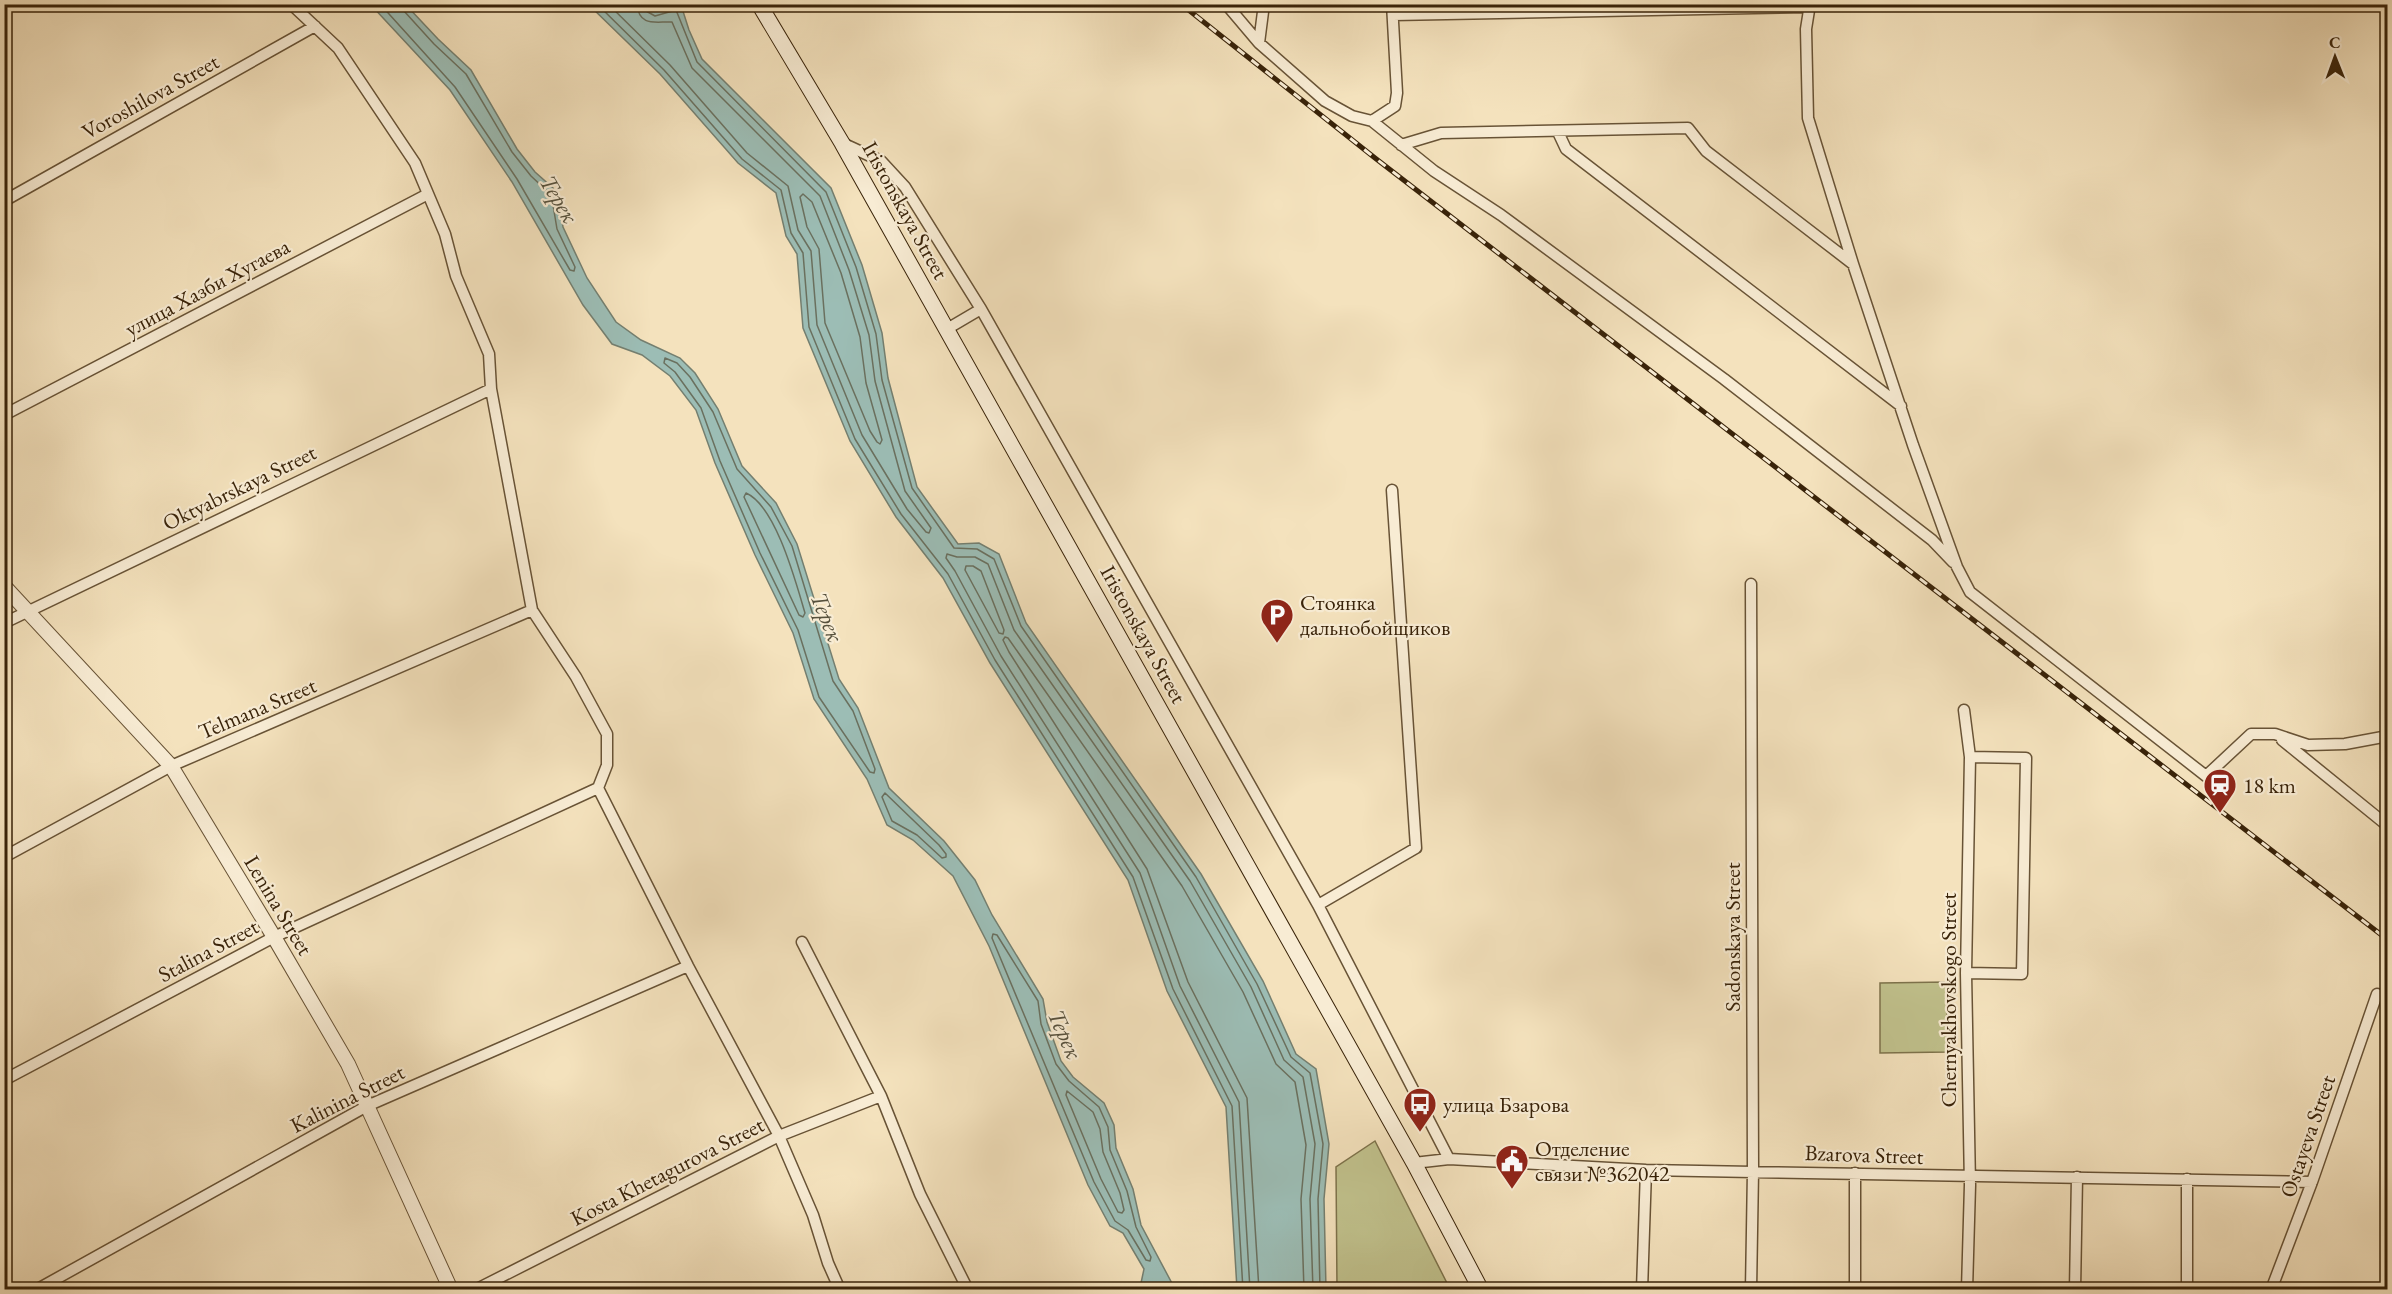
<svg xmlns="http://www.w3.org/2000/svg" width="2392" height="1294" font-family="'EB Garamond',serif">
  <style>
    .green { fill: #c1c28d; stroke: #7d724b; stroke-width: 1.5 }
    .water { fill: #9cbdb5; stroke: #747f70; stroke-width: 1.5 }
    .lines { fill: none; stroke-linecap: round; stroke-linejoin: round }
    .shore { stroke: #6a705f; stroke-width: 1.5 }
    .minor-casing { stroke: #685336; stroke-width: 13 }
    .tertiary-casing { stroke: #685336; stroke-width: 16 }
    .secondary-casing { stroke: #392309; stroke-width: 17 }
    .minor { stroke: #f8ecd4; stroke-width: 10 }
    .tertiary { stroke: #f8ecd4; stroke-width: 14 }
    .secondary { stroke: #f8ecd4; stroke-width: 15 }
    .rail-casing { stroke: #392309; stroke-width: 5 }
    .rail { stroke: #f8ecd4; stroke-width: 3; stroke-dasharray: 9; stroke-linecap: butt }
    .labels { text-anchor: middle; stroke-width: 4.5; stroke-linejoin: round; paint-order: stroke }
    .street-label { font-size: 22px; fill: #392309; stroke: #f8ecd4 }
    .poi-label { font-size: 22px; fill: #392309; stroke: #f8ecd4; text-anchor: start }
    .water-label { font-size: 24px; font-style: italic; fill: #57513d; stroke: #f8ecd4 }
  </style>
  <rect width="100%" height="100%" fill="#f4e2bd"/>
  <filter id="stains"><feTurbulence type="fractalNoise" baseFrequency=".00333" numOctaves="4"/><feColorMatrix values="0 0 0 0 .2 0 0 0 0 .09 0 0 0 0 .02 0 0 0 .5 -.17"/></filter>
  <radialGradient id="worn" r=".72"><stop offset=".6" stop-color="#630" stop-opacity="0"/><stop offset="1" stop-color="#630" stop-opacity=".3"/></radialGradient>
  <!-- green -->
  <path class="green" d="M 1947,982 L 1947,1052 L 1880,1053 L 1880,983 Z
    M 1375,1141 L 1450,1289 L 1337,1289 L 1336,1167 Z"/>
  <!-- water -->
  <path class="water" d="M 371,5 L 406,5 L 438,39 L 471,70 L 517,149 L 535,172 L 553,188 L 559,203 L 563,227 L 587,278 L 616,322 L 641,340 L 680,358 L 695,373 L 718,409 L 742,466 L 776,503 L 797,544 L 839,679 L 858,708 L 889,788 L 944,841 L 975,880 L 992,915 L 1043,999 L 1047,1022 L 1061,1061 L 1073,1077 L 1104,1103 L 1114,1125 L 1116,1148 L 1133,1189 L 1141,1225 L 1175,1289 L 1144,1289 L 1141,1283 L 1144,1269 L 1123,1233 L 1110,1226 L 1088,1185 L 989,946 L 953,876 L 913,840 L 887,825 L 867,779 L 814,699 L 793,633 L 755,555 L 715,463 L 696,410 L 670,376 L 642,355 L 612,344 L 583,305 L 512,182 L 450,90 Z
    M 589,5 L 647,5 L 656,10 L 667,8 L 666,5 L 681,5 L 689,30 L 702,59 L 831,188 L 862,265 L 882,333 L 888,378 L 917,487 L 958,544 L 979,543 L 999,554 L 1026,623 L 1201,874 L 1263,981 L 1296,1054 L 1316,1069 L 1329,1144 L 1324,1199 L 1326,1289 L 1237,1289 L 1226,1107 L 1167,991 L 1128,880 L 990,663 L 943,578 L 896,517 L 850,441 L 803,328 L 797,254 L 786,236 L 776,193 L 738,163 L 660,74 Z"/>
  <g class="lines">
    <!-- shore -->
    <path class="shore" d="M 380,4 L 455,87 L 517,179 L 570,270 L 574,271 L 575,267 L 557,229 L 553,205 L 548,192 L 531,176 L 512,152 L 466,74 L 434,44 L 404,11 L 402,4
      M 597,4 L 664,70 L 742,159 L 781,190 L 791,233 L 803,253 L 809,327 L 855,439 L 901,514 L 948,574 L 995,660 L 1133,877 L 1173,989 L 1232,1106 L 1243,1290
      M 608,4 L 670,65 L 747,153 L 788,186 L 798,230 L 811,251 L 817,325 L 862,435 L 907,509 L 926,532 L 929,533 L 931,528 L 905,491 L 875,381 L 869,335 L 849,270 L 820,196 L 692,68 L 672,22 C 657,21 639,28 637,4
      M 644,4 L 646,11 L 655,16 L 676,10 L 697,62 L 826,192 L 856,267 L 876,334 L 882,380 L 912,488 L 954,548 L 977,549 L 994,559 L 1021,626 L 1196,877 L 1257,984 L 1291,1057 L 1310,1073 L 1323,1144 L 1318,1199 L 1320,1290
      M 803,194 L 812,202 L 841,273 L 860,337 L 866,383 L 882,440 L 880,444 L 877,442 L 870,431 L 825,323 L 819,249 L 807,227 L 800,197 Z
      M 665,358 L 677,363 L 690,377 L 713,412 L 737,469 L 771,507 L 792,546 L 833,681 L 853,711 L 875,769 L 874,773 L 870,772 L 819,697 L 798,630 L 760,553 L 720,461 L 701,408 L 675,372 L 664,363 Z
      M 746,493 C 776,506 796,583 805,613 L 803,617 L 799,615 L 744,497 Z
      M 966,566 L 973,566 L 981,571 L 1004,630 L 1003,634 L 999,633 L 965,570 Z
      M 885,793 L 939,845 L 946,854 L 946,857 L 942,858 L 917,835 L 892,821 L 882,797 Z
      M 993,934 L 997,935 L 1038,1001 L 1041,1024 L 1056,1064 L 1069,1081 L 1099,1107 L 1108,1127 L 1110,1150 L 1127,1191 L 1136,1227 L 1151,1257 L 1150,1261 L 1146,1260 L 1128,1230 L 1115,1221 L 1094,1182 L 992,938 Z
      M 1067,1091 L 1093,1112 L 1100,1129 L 1103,1152 L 1120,1193 L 1124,1210 L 1122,1213 L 1118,1212 L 1101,1179 L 1066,1095 Z
      M 1250,1290 L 1239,1102 L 1180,986 L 1140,873 L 1001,656 L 955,571 L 946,558 L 947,554 L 957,557 L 975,557 L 988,564 L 1014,630 L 1190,881 L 1251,987 L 1284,1060 L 1303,1077 L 1315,1144 L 1310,1199 L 1313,1290
      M 1259,1290 L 1247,1098 L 1188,982 L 1147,869 L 1009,652 L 1003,640 L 1005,637 L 1008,638 L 1182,886 L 1243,992 L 1276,1064 L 1295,1082 L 1306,1145 L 1301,1199 L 1304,1290"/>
    <!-- minor casing -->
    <g class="minor-casing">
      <path id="minor" d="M 291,4 L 338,48 L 415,163 L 445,234 L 456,276 L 489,354 L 491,389 L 532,610 L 576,677 L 607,734 L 607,765 L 598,788 L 688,966 L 779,1136 L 813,1215 L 828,1263 L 840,1290
        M 1226,4 L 1259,43 L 1325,101 L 1352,116 L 1372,121 L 1434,171 L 1501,215 L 1724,379 L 1932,540 L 1953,562
        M 1810,4 L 1806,29 L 1808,118 L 1853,264 L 1913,445 L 1957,567 L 1970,592 L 2206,776 L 2251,734 L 2275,734 L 2308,745 L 2345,744 L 2388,736
        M 1393,15 L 1809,7
        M 1259,43 L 1264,4
        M 1372,121 L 1395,106 L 1397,93 L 1392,4
        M 1558,132 L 1566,149 L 1901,406
        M 842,143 L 881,161 L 905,187 L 981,309 L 1318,905 L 1449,1159
        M 1401,145 L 1441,133 L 1688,128 L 1706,151 L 1853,264
        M 4,201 L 315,26
        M 947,329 L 981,309
        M 4,415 L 428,194
        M 1751,584 L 1753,1171 L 1751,1290
        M 4,623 L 491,389
        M 1964,710 L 1970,757 L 1966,973 L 1970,1185 L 1967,1290
        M 2282,740 L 2388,826
        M 4,857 L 171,766 L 532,610
        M 1318,905 L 1416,848 L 1392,490
        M 802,942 L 881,1096 L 920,1194 L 968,1290
        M 1966,973 L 2022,974 L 2026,758 L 1970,757
        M 4,1080 L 274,937 L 598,788
        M 1414,1163 L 1449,1159 L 1646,1170 L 2312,1182
        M 1855,1173 L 1855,1290
        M 2187,1179 L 2187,1290
        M 36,1290 L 367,1106 L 688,966
        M 475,1290 L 779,1136 L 881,1096
        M 1642,1290 L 1646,1170
        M 2075,1290 L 2077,1177
        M 2271,1290 L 2312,1182 L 2377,994"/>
    </g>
    <!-- tertiary casing -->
    <g class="tertiary-casing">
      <path id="tertiary" d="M 4,586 L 171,766 L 274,937 L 348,1064 L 451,1290"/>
    </g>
    <!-- secondary casing -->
    <g class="secondary-casing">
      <path id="secondary" d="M 759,4 L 842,143 L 1414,1163 L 1481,1290"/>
    </g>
    <!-- minor -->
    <use href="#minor" class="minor"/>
    <!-- tertiary -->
    <use href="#tertiary" class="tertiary"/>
    <!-- secondary -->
    <use href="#secondary" class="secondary"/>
    <!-- rail casing -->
    <g class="rail-casing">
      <path id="rail" d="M 1181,4 L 1375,158 L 2388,940"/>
    </g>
    <!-- rail -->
    <use href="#rail" class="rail"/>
  </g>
  <!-- icons -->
  <defs>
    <g id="parking-pin" transform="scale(1.725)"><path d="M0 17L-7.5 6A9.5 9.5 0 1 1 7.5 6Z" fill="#8f2418" stroke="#f8ecd4"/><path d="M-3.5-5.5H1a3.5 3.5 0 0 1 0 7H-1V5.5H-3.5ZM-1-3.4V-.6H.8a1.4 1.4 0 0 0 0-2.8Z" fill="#fff"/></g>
    <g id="station-pin" transform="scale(1.725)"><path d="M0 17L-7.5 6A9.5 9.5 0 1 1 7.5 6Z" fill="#8f2418" stroke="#f8ecd4"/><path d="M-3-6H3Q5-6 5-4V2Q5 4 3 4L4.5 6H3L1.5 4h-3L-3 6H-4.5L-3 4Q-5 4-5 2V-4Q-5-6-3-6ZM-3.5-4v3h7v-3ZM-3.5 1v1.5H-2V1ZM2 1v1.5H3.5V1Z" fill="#fff"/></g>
    <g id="bus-pin" transform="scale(1.725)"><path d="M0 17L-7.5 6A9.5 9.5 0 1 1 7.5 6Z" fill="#8f2418" stroke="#f8ecd4"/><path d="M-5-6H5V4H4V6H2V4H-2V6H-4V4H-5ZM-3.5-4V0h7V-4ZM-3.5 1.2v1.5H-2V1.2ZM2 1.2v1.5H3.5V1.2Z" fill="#fff"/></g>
    <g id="civic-pin" transform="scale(1.725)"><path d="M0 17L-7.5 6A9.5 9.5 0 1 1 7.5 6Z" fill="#8f2418" stroke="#f8ecd4"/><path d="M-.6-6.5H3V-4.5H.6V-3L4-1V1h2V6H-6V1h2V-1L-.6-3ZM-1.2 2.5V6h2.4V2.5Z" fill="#fff"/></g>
  </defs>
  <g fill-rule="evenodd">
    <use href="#parking-pin" x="1277" y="615"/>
    <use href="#station-pin" x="2220" y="785"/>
    <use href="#bus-pin" x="1420" y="1104"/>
    <use href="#civic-pin" x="1512" y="1161"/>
  </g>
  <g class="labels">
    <!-- street labels -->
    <g class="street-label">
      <text transform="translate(150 96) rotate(-29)" y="8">Voroshilova Street</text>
      <text transform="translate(906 210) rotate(61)" y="8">Iristonskaya Street</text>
      <text transform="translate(207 287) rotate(-28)" y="8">улица Хазби Хугаева</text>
      <text transform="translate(239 487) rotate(-26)" y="8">Oktyabrskaya Street</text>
      <text transform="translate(1144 634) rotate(61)" y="8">Iristonskaya Street</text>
      <text transform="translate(257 708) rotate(-23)" y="8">Telmana Street</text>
      <text transform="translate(279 905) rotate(59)" y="8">Lenina Street</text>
      <text transform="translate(1732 937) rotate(-90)" y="8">Sadonskaya Street</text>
      <text transform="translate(208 950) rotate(-28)" y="8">Stalina Street</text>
      <text transform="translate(1948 1000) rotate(-90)" y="8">Chernyakhovskogo Street</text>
      <text transform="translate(347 1098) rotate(-27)" y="8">Kalinina Street</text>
      <text transform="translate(2307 1136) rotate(-71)" y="8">Ostayeva Street</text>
      <text transform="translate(1864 1154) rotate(2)" y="8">Bzarova Street</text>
      <text transform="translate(667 1171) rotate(-27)" y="8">Kosta Khetagurova Street</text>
    </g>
    <!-- poi labels -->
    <g class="poi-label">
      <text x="1300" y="610">Стоянка<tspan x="1300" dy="25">дальнобойщиков</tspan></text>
      <text x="2243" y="793">18 km</text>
      <text x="1443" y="1112">улица Бзарова</text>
      <text x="1535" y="1156">Отделение<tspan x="1535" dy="25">связи №362042</tspan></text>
    </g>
    <!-- water labels -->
    <g class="water-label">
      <text transform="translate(559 199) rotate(59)" y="8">Терек</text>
      <text transform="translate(827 617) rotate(68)" y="8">Терек</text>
      <text transform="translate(1065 1034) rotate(66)" y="8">Терек</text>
    </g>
  </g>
  <!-- margin -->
  <rect width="2392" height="1294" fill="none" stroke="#f4e2bd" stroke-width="24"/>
  <rect x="6" y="6" width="2380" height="1282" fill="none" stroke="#392309" stroke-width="3"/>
  <rect x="12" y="12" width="2368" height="1270" fill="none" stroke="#392309" stroke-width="1.5"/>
  <!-- north arrow -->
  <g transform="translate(2335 57) rotate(359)" stroke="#f8ecd4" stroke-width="4.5" paint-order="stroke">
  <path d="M0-4.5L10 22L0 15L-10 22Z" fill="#392309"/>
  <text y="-9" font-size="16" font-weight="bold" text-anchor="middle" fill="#392309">С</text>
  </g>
  <rect width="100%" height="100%" filter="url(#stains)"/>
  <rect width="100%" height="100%" fill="url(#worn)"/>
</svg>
